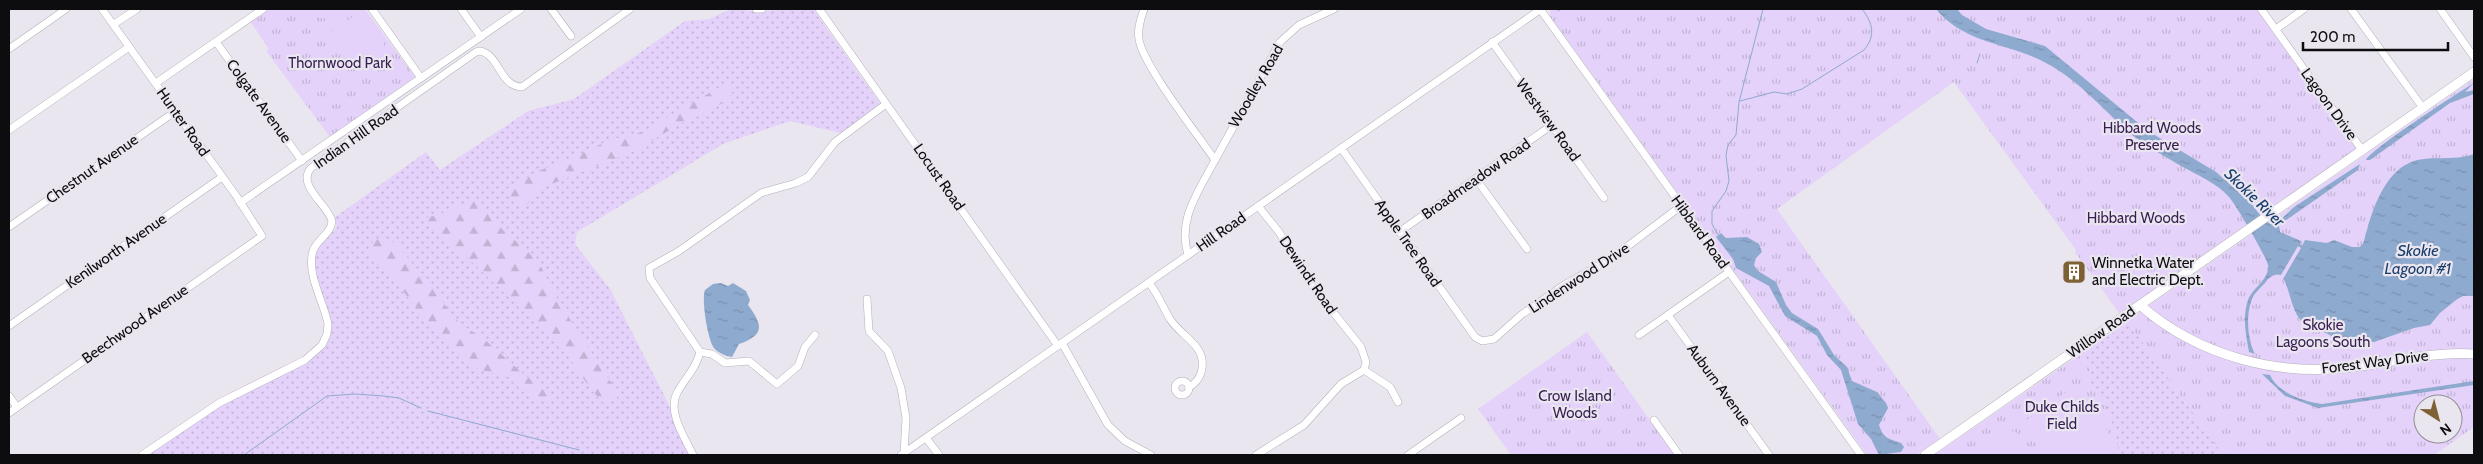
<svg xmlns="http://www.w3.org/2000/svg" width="2483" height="464" viewBox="0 0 2483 464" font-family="Cabin,sans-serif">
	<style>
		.grass { fill: url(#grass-dots) }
		.forest { fill: url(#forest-firs) }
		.park { fill: url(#park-tufts); fill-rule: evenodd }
		.garden { fill: #e4d2fa }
		.water { fill: url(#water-ripples) }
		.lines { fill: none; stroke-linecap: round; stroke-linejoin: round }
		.stream { stroke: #8faacf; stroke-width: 1 }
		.minor-casing { stroke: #b3b0b8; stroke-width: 8 }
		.major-casing { stroke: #b3b0b8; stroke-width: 10 }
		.minor { stroke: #fff; stroke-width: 7 }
		.major { stroke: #fff; stroke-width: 9 }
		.labels { text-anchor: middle; stroke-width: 4.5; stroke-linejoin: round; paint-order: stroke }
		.park-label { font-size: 15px; fill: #381e51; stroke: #eae6ef }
		.street-label { font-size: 15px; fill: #0d0c0e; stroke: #eae6ef }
		.poi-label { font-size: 15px; fill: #0d0c0e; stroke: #eae6ef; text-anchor: start }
		.water-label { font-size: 16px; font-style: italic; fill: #1a3d6c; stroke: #eae6ef }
	</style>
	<defs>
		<pattern id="grass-dots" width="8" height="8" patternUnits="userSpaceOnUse" patternTransform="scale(1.25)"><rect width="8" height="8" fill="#e4d2fa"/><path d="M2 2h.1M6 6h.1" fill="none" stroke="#c2b3d5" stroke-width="1.8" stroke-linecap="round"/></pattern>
		<pattern id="forest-firs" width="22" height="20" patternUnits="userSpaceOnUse" patternTransform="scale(1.25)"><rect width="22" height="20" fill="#e4d2fa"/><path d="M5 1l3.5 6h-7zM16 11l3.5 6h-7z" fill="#c2b3d5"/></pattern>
		<pattern id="park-tufts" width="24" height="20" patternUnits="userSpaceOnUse" patternTransform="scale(1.25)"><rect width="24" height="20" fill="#e4d2fa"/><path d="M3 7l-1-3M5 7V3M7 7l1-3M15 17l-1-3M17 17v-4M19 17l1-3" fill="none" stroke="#c2b3d5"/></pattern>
		<pattern id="water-ripples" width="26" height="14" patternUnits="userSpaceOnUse" patternTransform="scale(1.25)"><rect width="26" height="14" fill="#8faacf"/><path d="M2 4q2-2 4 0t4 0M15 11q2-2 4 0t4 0" fill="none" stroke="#7a91b1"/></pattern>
	</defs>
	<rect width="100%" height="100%" fill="#eae6ef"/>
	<g class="grass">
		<path d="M731 9 754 11 813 9 881 105 845 134 790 121 723 144 577 232 575 244 610 289 671 409 689 455H145L213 408 299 366 329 334 314 265 316 250 337 227 334 218 426 152 440 170 528 111 574 99 685 21 709 19Z"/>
		<path d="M2137 315 2223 455H2105L2098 397 2090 386 2086 365 2079 355Z"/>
	</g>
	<g class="forest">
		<path d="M723 85H729L733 90 731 97 710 111 694 116 632 152 544 187 526 205H518L507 195V189L536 172 588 151 610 139 631 136 646 130Z"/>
		<path d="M478 199 501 228 538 261 562 307 618 393 617 399 605 404C585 386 574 361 556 341 545 329 531 318 519 307 488 277 459 248 424 223L425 218C444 215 459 204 478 199Z"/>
		<path d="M381 238 395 243 404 253 460 324 483 338 527 377 552 394 551 400 533 401 508 377 481 370 464 362 422 317 391 274 373 261 367 253C369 244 372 241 381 238Z"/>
	</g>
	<g class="park">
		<path d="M267 9H365L415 77 330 137 266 51 269 49 250 21Z"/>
		<path d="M1550 9H2258L2355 145V149L2123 312 2119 313 2075 252 2076 250 1954 82 1777 209 1940 439 1916 455H1867L1550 16Z"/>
		<path d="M2474 79V427L2434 455H2223L2127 321ZM2423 404H2453V434H2423Z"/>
		<path d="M1587 332 1675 455H1511L1478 409Z"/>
		<path d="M2079 355 2086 365 2090 367C2085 383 2092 389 2103 400 2107 405 2119 442 2118 448L2105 455H1934Z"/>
	</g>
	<g class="garden">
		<path d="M301 9H356L357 10C339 22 318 22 301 9Z"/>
		<path d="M357 14 362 15 385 46C364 61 337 59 322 38Z"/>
		<path d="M2076 385H2079L2085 391 2118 450 2111 455H2045L2021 424Z"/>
		<path d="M2005 430 2016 432 2031 455H1974C1981 445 1993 433 2005 430Z"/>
	</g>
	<g class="water">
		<path d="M1936 9H1957L1962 15 1986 29 2045 46 2148 131 2216 172 2248 200 2265 221 2271 224H2276L2294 207 2360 164 2358 170 2279 225 2280 232 2301 241 2300 244 2302 246 2305 240 2327 243 2334 240 2352 247H2360C2366 241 2364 237 2367 230 2373 207 2386 173 2409 163 2428 154 2453 162 2474 154V296H2463L2456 300 2440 313 2430 325 2414 328 2374 342H2338C2335 340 2331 336 2330 335 2319 329 2308 329 2299 318 2291 308 2288 283 2283 279L2301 248 2298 246 2281 275C2274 273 2269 277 2265 283 2261 287 2257 291 2254 295 2245 311 2247 339 2255 354L2249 352C2246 335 2242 318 2248 300 2252 288 2270 279 2268 265 2266 256 2236 205 2229 197 2217 183 2197 175 2181 166 2166 157 2150 148 2136 138 2106 114 2081 81 2046 63 2010 43 1964 44 1936 9Z"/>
		<path d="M2474 83 2465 92 2474 90V94L2450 103 2370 160H2366C2370 150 2459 92 2474 83Z"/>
		<path d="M1721 233 1726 238 1747 237 1759 244 1762 252 1756 258 1754 265 1758 271 1776 282 1786 305 1792 313 1818 329 1834 355 1847 367 1852 381 1877 392 1886 403 1888 408 1879 425C1883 438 1889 439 1901 443L1904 447 1901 452 1879 455 1871 439 1858 424 1841 370 1827 355 1817 336 1785 316 1769 286 1736 268 1733 259 1716 237Z"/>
		<path d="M721 283 728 286 733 283 746 291 750 300 748 305C763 325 765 335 739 344L732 357C726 356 718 353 714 348 708 341 701 299 705 290L713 284Z"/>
		<path d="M2262 374 2270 375C2278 393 2304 402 2322 404L2474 381V385L2318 408 2285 396Z"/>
	</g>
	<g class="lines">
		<g class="stream">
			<path d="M1558 11 1561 9"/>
			<path d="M1977 63 1980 54"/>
			<path d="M1740 101 1774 92 1787 94 1802 89 1864 50C1876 36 1873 23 1862 9"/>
			<path d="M1718 235 1712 224V211L1726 191 1729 181 1726 155 1728 145 1736 135 1739 102 1763 9"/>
			<path d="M428 411 579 450"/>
			<path d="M244 455 327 396 355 394 384 396 399 398 421 408"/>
		</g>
		<g class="minor-casing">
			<g id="minor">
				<path d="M372 9 421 78"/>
				<path d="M461 9 481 37"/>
				<path d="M551 9 571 36"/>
				<path d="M756 9H762"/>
				<path d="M819 9 1058 346"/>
				<path d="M1144 9C1141 18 1137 29 1139 39 1142 64 1198 135 1215 160 1199 191 1177 219 1188 255"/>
				<path d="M1540 9 1861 455"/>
				<path d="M2261 9 2362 150"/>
				<path d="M2351 9 2423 108"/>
				<path d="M2440 9 2474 57"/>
				<path d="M114 24 137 9"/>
				<path d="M2276 29 2304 9"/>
				<path d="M216 42 302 161"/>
				<path d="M1492 42 1604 198"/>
				<path d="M9 49 66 9"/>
				<path d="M156 83 263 9"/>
				<path d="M9 130 129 47"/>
				<path d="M1341 148 1475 337 1482 341 1494 339 1521 315 1564 285 1612 258 1681 206"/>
				<path d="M1215 160 1280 42 1299 25 1334 9"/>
				<path d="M1476 179 1527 249"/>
				<path d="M240 203 521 9"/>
				<path d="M1258 206 1279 232 1310 283 1361 347 1366 362 1364 370 1390 387 1398 402"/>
				<path d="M9 227 176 111"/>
				<path d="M1399 232 1552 125"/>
				<path d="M1149 283C1158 294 1163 307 1170 319 1182 338 1209 346 1201 373 1199 379 1195 384 1189 387"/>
				<path d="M867 299 869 331 888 351 901 388 906 418 904 454"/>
				<path d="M1668 315 1769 455"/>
				<path d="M9 326 222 177"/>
				<path d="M1639 335 1729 272"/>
				<path d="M1062 343 1108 425 1125 441 1151 455"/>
				<path d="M700 352 712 354 725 363 749 361 777 384 798 366 805 347 815 335"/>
				<circle cx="1182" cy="388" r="7"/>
				<path d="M9 396 17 407"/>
				<path d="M9 413 262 236 237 197 102 9"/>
				<path d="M1654 420 1679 455"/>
				<path d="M926 438 939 455"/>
				<path d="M142 455 219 403 305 360 322 345 327 334 328 324C324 302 306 274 313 251 317 239 331 234 332 221 328 205 296 185 311 168L476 52 480 51C500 55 499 86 522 87L630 9"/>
				<path d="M693 455C685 438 667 412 677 393 685 378 696 369 700 352L650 278 649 268 679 251 761 193 796 183 808 177 835 142 886 104"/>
				<path d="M901 455 1541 9"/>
				<path d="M1256 455 1304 425 1341 384 1364 370"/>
				<path d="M1408 455 1461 418"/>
			</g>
		</g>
		<g class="major-casing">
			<g id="major">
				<path d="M2140 305C2198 356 2278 377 2353 367 2393 362 2434 351 2474 354"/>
				<path d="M1925 455 2474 72"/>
			</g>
		</g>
		<use href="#minor" class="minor"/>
		<use href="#major" class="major"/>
	</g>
	<defs>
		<g id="building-square" transform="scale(1.25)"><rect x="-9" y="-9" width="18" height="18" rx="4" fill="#7d6033" stroke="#eae6ef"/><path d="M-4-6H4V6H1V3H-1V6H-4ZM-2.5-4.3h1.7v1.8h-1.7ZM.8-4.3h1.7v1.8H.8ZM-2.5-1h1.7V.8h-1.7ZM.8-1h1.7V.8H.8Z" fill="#fff"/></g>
	</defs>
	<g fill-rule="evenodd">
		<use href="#building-square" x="2074" y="272"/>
	</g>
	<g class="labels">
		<g class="park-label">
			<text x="340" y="68">Thornwood Park</text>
			<text x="2152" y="133">Hibbard Woods<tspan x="2152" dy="17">Preserve</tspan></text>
			<text x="2136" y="223">Hibbard Woods</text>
			<text x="2323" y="330">Skokie<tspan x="2323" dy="17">Lagoons South</tspan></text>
			<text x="1575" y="401">Crow Island<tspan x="1575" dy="17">Woods</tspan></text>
			<text x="2062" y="412">Duke Childs<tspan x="2062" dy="17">Field</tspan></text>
		</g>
		<g class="street-label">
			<text transform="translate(1256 86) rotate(-60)" y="5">Woodley Road</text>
			<text transform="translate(259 101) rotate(54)" y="5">Colgate Avenue</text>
			<text transform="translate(2329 104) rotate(54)" y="5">Lagoon Drive</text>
			<text transform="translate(1548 120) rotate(54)" y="5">Westview Road</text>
			<text transform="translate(183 122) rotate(55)" y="5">Hunter Road</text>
			<text transform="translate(356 137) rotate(-35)" y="5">Indian Hill Road</text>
			<text transform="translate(92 169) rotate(-35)" y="5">Chestnut Avenue</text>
			<text transform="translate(939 177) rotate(55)" y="5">Locust Road</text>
			<text transform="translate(1476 179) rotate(-35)" y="5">Broadmeadow Road</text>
			<text transform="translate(1221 232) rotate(-35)" y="5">Hill Road</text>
			<text transform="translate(1700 232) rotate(54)" y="5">Hibbard Road</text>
			<text transform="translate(1408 243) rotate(55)" y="5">Apple Tree Road</text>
			<text transform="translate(116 251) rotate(-35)" y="5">Kenilworth Avenue</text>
			<text transform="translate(1308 275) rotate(56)" y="5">Dewindt Road</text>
			<text transform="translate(1579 278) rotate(-33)" y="5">Lindenwood Drive</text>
			<text transform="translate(135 324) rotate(-35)" y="5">Beechwood Avenue</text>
			<text transform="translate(2101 332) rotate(-35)" y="5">Willow Road</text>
			<text transform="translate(2375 362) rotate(-7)" y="5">Forest Way Drive</text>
			<text transform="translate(1719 385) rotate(54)" y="5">Auburn Avenue</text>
		</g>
		<g class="poi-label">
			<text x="2092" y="268">Winnetka Water<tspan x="2092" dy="17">and Electric Dept.</tspan></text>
		</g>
		<g class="water-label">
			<text transform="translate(2255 197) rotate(44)" y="6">Skokie River</text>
			<text x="2418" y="256">Skokie<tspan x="2418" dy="18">Lagoon #1</tspan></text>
		</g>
	</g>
	<rect width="2483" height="464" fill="none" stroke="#0d0c0e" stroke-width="20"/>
	<g transform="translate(2438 419) rotate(144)"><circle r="24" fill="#eae6ef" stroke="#928f95"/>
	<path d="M0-4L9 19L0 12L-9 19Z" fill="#7d6033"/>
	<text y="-8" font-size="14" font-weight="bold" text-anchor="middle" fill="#0d0c0e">N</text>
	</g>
	<path d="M2303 42v8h145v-8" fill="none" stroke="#0d0c0e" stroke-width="2.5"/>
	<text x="2310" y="42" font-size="15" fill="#0d0c0e" stroke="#eae6ef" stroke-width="4" paint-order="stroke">200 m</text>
</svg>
